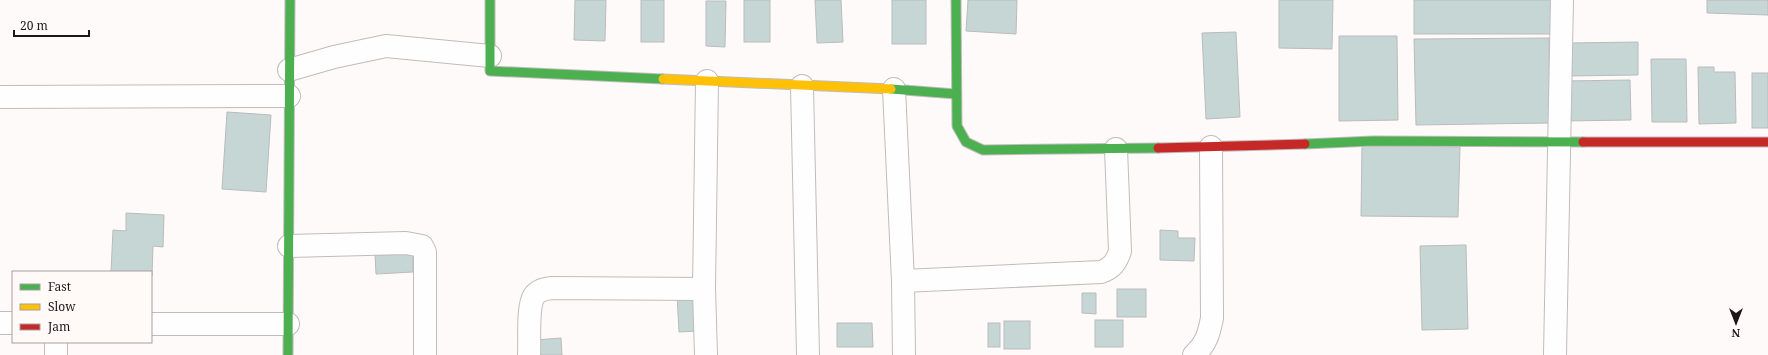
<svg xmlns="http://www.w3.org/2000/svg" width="1768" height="355" viewBox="0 0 1768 355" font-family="'Noto Serif',serif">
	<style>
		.building { fill: #c6d6d5; stroke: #bbb }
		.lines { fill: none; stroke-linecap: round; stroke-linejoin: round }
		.street-casing { stroke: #c0bcbb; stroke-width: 24 }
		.fast-casing { stroke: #c0bcbb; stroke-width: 11 }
		.slow-casing { stroke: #c0bcbb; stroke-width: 11 }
		.jam-casing { stroke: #c0bcbb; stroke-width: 11 }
		.street { stroke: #fffefe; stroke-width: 22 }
		.fast { stroke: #4caf50; stroke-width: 9 }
		.slow { stroke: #ffc107; stroke-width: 9 }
		.jam { stroke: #c62828; stroke-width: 9 }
	</style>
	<rect width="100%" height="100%" fill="#fefaf9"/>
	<g class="building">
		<path d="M575 0H606L605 41 574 40Z"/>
		<rect x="641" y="0" width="23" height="42"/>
		<rect x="744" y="0" width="26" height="42"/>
		<path d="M815 0H841L843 42 817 43Z"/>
		<rect x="892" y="0" width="34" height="44"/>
		<path d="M968 0H1017L1016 34 966 31Z"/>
		<path d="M1279 0H1333L1332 49 1279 48Z"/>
		<rect x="1414" y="0" width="137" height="34"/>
		<path d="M1707 0H1768V15L1707 13Z"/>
		<path d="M706 1H726L725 47 706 46Z"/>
		<path d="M1236 32 1240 117 1206 119 1202 33Z"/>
		<path d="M1339 36H1397L1398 120 1339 121Z"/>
		<path d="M1549 38 1550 123 1416 125 1414 39Z"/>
		<path d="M1638 42V75L1569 76 1568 43Z"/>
		<path d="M1651 59H1686L1687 122H1652Z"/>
		<path d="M1698 67H1714V72H1735L1736 123 1699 124Z"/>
		<rect x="1752" y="73" width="16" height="55"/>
		<path d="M1630 80 1631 120 1565 121V81Z"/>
		<path d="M227 112 271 115 266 192 222 189Z"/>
		<path d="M1362 145 1460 147 1458 217 1361 216Z"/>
		<path d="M126 213 164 215 163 247 153 246 152 276 151 272H111L113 230 126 231Z"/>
		<path d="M1160 230 1178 231V238H1195L1194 261 1160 260Z"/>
		<path d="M1466 245 1468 329 1422 330 1420 246Z"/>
		<path d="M413 254V272L376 274 375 255Z"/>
		<rect x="1117" y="289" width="29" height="28"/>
		<path d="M1082 293H1096V314L1082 313Z"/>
		<path d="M695 294 697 331 679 332 677 295Z"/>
		<rect x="1095" y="320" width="28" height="27"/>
		<rect x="1004" y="321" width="26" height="28"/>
		<path d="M837 323H872L873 347H837Z"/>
		<rect x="988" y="323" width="12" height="24"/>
		<path d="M561 338 562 355H536L535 340Z"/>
	</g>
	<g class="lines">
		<g class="street-casing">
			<g id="street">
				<path d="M289 70 334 57 386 46 490 56"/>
				<path d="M802 86 808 355"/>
				<path d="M894 89 903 281 904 355"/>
				<path d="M0 97 289 96"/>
				<path d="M289 246 406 243 422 246 425 252V355"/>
				<path d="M903 281 1101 272C1112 268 1116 263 1120 251L1116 149"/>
				<path d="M0 323H13"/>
				<path d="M151 324H288"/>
				<path d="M56 342V355"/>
				<path d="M529 355C530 341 527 307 534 296 538 290 545 289 551 288L704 289"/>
				<path d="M706 355 704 289 707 81"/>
				<path d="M1194 355C1206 344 1209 334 1212 318L1211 147"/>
				<path d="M1555 355 1562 0"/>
			</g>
		</g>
		<g class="fast-casing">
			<g id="fast">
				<path d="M490 0V71L663 79"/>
				<path d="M956 0 957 126 966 142 983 150 1158 148"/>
				<path d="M891 89 956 94"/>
				<path d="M1305 144 1373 141 1583 142"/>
				<path d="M288 355 290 0"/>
			</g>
		</g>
		<g class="slow-casing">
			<path id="slow" d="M663 79 891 89"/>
		</g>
		<g class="jam-casing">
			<g id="jam">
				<path d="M1583 142H1768"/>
				<path d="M1158 148 1305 144"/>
			</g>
		</g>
		<use href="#street" class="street"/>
		<use href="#fast" class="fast"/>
		<use href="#slow" class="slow"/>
		<use href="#jam" class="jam"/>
	</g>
	<rect x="12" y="271" width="140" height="72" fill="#fff9f8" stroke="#a59f9e"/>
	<rect x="20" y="284" width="20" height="6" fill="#4caf50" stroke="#a59f9e"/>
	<text x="48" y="291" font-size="12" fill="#1d1817">Fast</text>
	<rect x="20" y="304" width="20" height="6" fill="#ffc107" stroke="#a59f9e"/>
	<text x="48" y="311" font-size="12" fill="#1d1817">Slow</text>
	<rect x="20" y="324" width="20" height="6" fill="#c62828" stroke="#a59f9e"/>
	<text x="48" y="331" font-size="12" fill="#1d1817">Jam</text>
	<g transform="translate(1736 323) rotate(180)" stroke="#fff9f8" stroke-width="3" paint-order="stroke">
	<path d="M0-3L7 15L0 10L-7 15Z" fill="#1d1817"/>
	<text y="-6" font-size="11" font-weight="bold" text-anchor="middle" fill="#1d1817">N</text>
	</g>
	<path d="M14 30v6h75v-6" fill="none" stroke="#1d1817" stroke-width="2"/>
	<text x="20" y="30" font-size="12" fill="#1d1817" stroke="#fff9f8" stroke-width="3" paint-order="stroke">20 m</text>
</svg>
